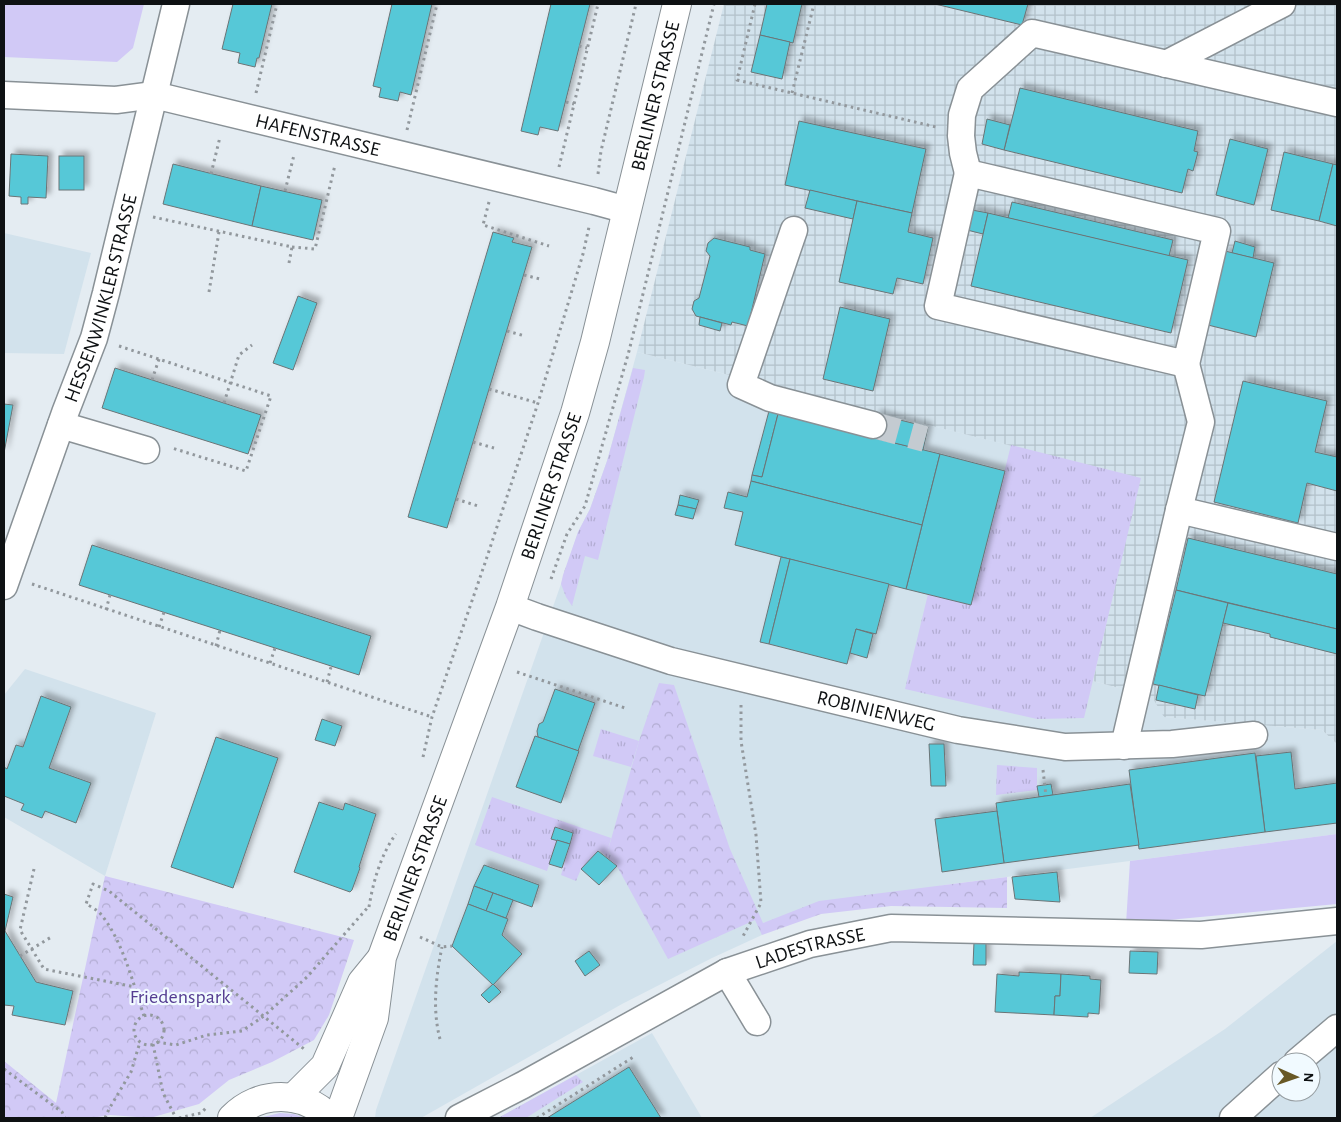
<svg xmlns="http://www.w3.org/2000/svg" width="1341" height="1122" viewBox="0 0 1341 1122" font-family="'Alegreya Sans',sans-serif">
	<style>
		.built { fill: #d2e2ec; fill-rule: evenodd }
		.industrial { fill: url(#industrial-grid) }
		.grass { fill: url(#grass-tufts) }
		.forest { fill: url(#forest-crowns) }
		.garden { fill: #d1c9f6 }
		.building { fill: #57c8d7; stroke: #6b7476; filter: url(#shadow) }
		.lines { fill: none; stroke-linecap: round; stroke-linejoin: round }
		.minor-tunnel { stroke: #c4cbd1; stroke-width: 26; stroke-dasharray: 26 13; stroke-linecap: butt }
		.minor-casing { stroke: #899196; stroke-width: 29 }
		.major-casing { stroke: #899196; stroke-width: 30 }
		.path { stroke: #92989d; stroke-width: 3; stroke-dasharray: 2.5 4; stroke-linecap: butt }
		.minor { stroke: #fff; stroke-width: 26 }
		.major { stroke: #fff; stroke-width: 28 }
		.labels { text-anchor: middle; stroke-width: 4.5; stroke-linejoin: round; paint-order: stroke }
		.street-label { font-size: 20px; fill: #0e1113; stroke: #f1faff }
		.park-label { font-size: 20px; fill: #543c91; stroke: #f1faff }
	</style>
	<defs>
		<pattern id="industrial-grid" width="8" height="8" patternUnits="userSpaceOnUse" patternTransform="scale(1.25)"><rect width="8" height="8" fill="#d2e2ec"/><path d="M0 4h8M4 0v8" fill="none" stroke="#b3c1ca"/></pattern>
		<pattern id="grass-tufts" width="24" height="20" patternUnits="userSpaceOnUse" patternTransform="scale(1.25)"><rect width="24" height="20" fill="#d1c9f6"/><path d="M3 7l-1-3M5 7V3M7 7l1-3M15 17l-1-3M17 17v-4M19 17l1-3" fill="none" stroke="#b2acd2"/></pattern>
		<pattern id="forest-crowns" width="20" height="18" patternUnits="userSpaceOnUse" patternTransform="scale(1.25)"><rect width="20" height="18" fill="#d1c9f6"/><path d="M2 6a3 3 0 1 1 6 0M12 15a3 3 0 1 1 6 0" fill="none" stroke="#b2acd2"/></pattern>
		<filter id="shadow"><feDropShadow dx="4.5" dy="-4.5" stdDeviation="2.5" flood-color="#0004"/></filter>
	</defs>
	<rect width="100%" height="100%" fill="#e4ecf2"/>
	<g class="built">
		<path d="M4 233 91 253 64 354 4 353Z"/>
		<path d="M637 352 1141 478 1093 681 1153 697 1165 717 1322 730 1337 744V834L944 885 763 923 762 935 712 958 622 1004 421 1118H375L376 1110 561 584 578 532 590 509 607 461Z"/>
		<path d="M25 669 156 713 105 876 4 817V695Z"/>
		<path d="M1337 941V1118H1090L1225 1029ZM1281 1062H1311V1092H1281Z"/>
		<path d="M652 1033 702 1118H498L576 1075Z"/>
	</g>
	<path class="industrial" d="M724 4H1337V744L1322 730 1164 717 1152 697 1093 681 1140 478 637 352Z"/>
	<g class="grass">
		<path d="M633 368 645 370 644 377 598 560 585 556 572 606 566 597 561 584 563 575 578 532 590 509 607 461Z"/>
		<path d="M1011 445 1141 478 1084 718 1037 719 905 689 928 594 971 605Z"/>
		<path d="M601 729 639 741 631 767 593 756Z"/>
		<path d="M997 765 1037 768V790L996 795Z"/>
		<path d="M492 797 611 838 608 850 617 866 599 850 581 869 576 881 561 875 573 833 556 827 557 840 547 871 475 845Z"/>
		<path d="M576 1075 583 1082 526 1118H498Z"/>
		<path d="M280 1113 294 1114 305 1118H259Z"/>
	</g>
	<g class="forest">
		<path d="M659 683 674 685 730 849 763 923 819 901 1007 877V908L891 906 821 914 762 935 755 920 668 959 608 850 639 741Z"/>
		<path d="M105 876 354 940 329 1015 314 1040 272 1062 229 1080 199 1104 150 1118 110 1115 91 1118H4V1061L56 1103Z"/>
	</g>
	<g class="garden">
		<path d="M4 4H144L133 48 117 62 4 57Z"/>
		<path d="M1337 834V904L1126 924 1130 861Z"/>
	</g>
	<g class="building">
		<path d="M233 4H272L259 58H257L255 67 238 63 240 53 222 49Z"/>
		<path d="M392 4H432L411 95 400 92 398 101 379 97 381 88 373 86Z"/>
		<path d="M551 4H590L558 131 540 127 538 135 521 131Z"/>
		<path d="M767 4H802L793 43 760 35Z"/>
		<path d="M935 4H1028L1022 25Z"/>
		<path d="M760 35 790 42 782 79 751 72Z"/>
		<path d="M1020 88 1198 131 1194 151 1198 152 1193 171 1188 169 1182 193 1004 150Z"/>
		<path d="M987 119 1010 125 1004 150 982 144Z"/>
		<path d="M799 121 926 149 912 213 785 185Z"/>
		<path d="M1230 139 1268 149 1254 205 1216 195Z"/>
		<path d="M1284 152 1333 164 1319 221 1271 210Z"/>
		<path d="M11 154 48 156 46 198 28 197V204H21V197L9 196Z"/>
		<rect x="59" y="156" width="25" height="34"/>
		<path d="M173 164 261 186 252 226 163 204Z"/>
		<path d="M1333 164 1337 165V226L1319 221Z"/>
		<path d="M261 186 322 200 313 240 252 226Z"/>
		<path d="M810 190 857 201 853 219 805 208Z"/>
		<path d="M857 201 912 213 908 232 933 238 923 284 897 278 893 294 839 282Z"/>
		<path d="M1012 202 1173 240 1169 256 1008 218Z"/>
		<path d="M972 210 988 213 983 234 967 230Z"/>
		<path d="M988 213 1188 260 1171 333 971 286Z"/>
		<path d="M493 232 514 238 512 242 532 247 447 528 408 517Z"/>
		<path d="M714 238 750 247V250L765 254 748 326 732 322 731 325 696 316 692 309 694 301 699 298 710 256 706 251 708 243Z"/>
		<path d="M1235 241 1255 247 1253 258 1232 253Z"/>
		<path d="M1225 251 1274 263 1256 337 1208 325Z"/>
		<path d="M298 296 317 303 293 370 273 363Z"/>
		<path d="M840 307 890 319 873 391 823 379Z"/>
		<path d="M700 317 722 323 720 331 699 325Z"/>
		<path d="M115 368 261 415 248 454 102 408Z"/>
		<path d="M1243 381 1327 401 1315 452 1337 457V491L1307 483 1298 523 1214 502Z"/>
		<path d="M4 404 13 405 4 453Z"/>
		<path d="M769 411 778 414 762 477 752 475Z"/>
		<path d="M778 414 940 454 922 525 751 481 752 475 762 477Z"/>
		<path d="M876 414 928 427 923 450 870 437Z"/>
		<path d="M940 454 1005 471 971 605 906 589Z"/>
		<path d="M751 481 922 525 906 589 735 545 743 512 724 508 728 492 747 497Z"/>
		<path d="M680 495 699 500 696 509 678 505Z"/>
		<path d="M678 505 696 509 693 519 675 515Z"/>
		<path d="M1188 538 1337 574V629L1176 590Z"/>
		<path d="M92 545 371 636 359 675 79 585Z"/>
		<path d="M781 557 790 559 769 644 760 642Z"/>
		<path d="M790 559 889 584 876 634 856 629 847 664 769 644Z"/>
		<path d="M1176 590 1228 603 1205 696 1153 684Z"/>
		<path d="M1228 603 1337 629V654L1270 637V634L1223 623Z"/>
		<path d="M856 629 873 634 867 658 850 653Z"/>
		<path d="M1159 685 1198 695 1195 709 1156 700Z"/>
		<path d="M555 689 595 703 578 751 538 737 537 731 539 724 543 722Z"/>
		<path d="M41 696 71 707 49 768 91 783 76 823 45 811 42 818 21 810 24 804 4 796V767L7 769 16 745 23 747Z"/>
		<path d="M322 719 342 726 335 746 315 740Z"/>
		<path d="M535 736 579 751 561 803 516 787Z"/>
		<path d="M216 737 278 758 233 888 171 867Z"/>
		<path d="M929 744H944L946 786H931Z"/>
		<path d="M1291 752 1295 789 1337 783V823L1265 832 1256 756Z"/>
		<path d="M1255 753 1265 832 1139 849 1129 770Z"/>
		<path d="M1051 784 1053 795 1039 797 1037 786Z"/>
		<path d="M1130 784 1139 845 1004 863 996 803Z"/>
		<path d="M319 802 343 810 345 803 376 814 359 867 360 868 352 890 350 892 294 872Z"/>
		<path d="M997 811 1004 863 942 872 935 819Z"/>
		<path d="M555 827 573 833 570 844 551 839Z"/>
		<path d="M557 840 570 844 562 868 549 864Z"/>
		<path d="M598 851 617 866 599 885 581 869Z"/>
		<path d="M484 865 539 885 532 907 474 886Z"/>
		<path d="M1057 872 1060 902 1015 899 1012 877Z"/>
		<path d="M474 886 493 893 486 911 468 904Z"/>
		<path d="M493 893 513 900 506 918 486 911Z"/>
		<path d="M4 894 13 897 5 931 36 982 73 991 65 1025 12 1015 14 1006 4 1005Z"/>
		<path d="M468 904 508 919 502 935 522 954 493 985 452 946Z"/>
		<path d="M974 942H986V965H973Z"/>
		<path d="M589 951 600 965 585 976 575 961Z"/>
		<path d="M1130 951 1158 952 1157 974 1129 973Z"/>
		<path d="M1019 972 1061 974 1060 996H1055L1054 1015 995 1012 997 974 1019 976Z"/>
		<path d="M1061 974 1090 976V979L1101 980 1099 1014 1088 1013V1017L1054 1015 1055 996H1060Z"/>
		<path d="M493 984 501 992 489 1003 481 995Z"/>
		<path d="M629 1067 661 1118H547Z"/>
	</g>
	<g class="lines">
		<path class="minor-tunnel" d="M873 425 925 439"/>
		<g class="minor-casing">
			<g id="minor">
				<path d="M1166 64 1282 4"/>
				<path id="s1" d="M4 95 116 100 154 95 594 201 627 210"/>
				<path d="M968 173 1217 231 1186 364 938 306Z"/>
				<path d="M968 173 963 153 961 136 962 115 970 89 1032 33 1337 103"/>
				<path d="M794 230 741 385 770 398 873 425"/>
				<path d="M61 425 146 450"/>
				<path d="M1179 510 1201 422 1186 364"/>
				<path id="s2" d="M4 586 65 413 94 338 106 293 176 4"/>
				<path id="s3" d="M510 607 537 617 671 661 958 730 1065 747 1172 744 1254 735"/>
				<path d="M1124 746 1179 510 1337 547"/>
				<path d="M727 972 757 1022"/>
				<path d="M1297 1062 1337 1028"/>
				<path id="s4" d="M459 1118 523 1085 727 972 810 944 891 928 1201 935 1337 921"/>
				<path d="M1233 1118 1281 1075"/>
			</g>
		</g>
		<g class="major-casing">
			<g id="major">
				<path d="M293 1098 325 1066 362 982 380 960"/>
				<path d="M232 1118C259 1090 303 1090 330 1118"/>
				<path id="s5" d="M338 1118 374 1018 382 957 510 607 575 413 595 342 677 4"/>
			</g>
		</g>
		<g class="path">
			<path d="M755 4 737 80 936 127"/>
			<path d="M579 46 587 48"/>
			<path d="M256 93 277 4"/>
			<path d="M792 93 814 4"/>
			<path d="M566 102 574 104"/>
			<path d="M407 130 437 4"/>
			<path d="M559 167 598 4"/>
			<path d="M211 174 220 137"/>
			<path d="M598 174 601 151 636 4"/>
			<path d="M285 191 294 155"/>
			<path d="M489 202 483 225 549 246"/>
			<path d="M153 217 292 247 289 263"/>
			<path d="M292 247 315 249 335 165"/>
			<path d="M524 275 540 279"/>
			<path d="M209 292 219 232"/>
			<path d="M507 331 525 336"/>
			<path d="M119 346 271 396 246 471 172 448"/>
			<path d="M152 380 159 359"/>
			<path d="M489 389 538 403"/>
			<path d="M224 403 239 355 252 345"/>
			<path d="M473 442 494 448"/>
			<path d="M456 499 478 506"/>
			<path d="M551 579 567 534 585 506 629 351 714 4"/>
			<path d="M32 584 432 717"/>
			<path d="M106 610 110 595"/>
			<path d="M159 627 164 612"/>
			<path d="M216 646 220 630"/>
			<path d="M270 663 275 648"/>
			<path d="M517 672 625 708"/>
			<path d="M327 682 331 667"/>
			<path d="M741 705V741L756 835 761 903 742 938"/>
			<path d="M423 757 432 717 485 563 538 403 583 254 589 227"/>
			<path d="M1043 770 1046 796"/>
			<path d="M34 869 20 930 44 969 135 987"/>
			<path d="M369 907C373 882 381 854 396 834"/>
			<path d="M420 937 442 947 452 946"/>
			<path d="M20 956 53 936"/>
			<circle cx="149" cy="1030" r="15"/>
			<path d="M144 1016C133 983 122 938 99 912 95 909 90 906 86 904L93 884 109 891 304 1049"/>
			<path d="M440 1039C432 1009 436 976 442 947"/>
			<path d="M157 1042 176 1045 207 1035 242 1031 264 1016 307 977 369 906"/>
			<path d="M153 1044 163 1093 176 1118"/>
			<path d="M4 1069 62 1112 65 1118"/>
			<path d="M105 1118 109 1109 131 1072 140 1042"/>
			<path d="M179 1118 201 1113 206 1108"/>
			<path d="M537 1118 635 1056"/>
		</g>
		<use href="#minor" class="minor"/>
		<use href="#major" class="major"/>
	</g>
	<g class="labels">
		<g class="street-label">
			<text dy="7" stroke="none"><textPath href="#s5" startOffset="1072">BERLINER STRASSE</textPath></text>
			<text dy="7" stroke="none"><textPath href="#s1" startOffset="319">HAFENSTRASSE</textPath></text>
			<text dy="7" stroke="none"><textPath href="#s2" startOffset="304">HESSENWINKLER STRASSE</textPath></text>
			<text dy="7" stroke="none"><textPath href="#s5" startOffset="668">BERLINER STRASSE</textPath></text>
			<text dy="7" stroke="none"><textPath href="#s3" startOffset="381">ROBINIENWEG</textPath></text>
			<text dy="7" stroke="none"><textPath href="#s5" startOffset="262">BERLINER STRASSE</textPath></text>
			<text dy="7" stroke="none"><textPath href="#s4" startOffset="392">LADESTRASSE</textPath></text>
		</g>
		<g class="park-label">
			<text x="180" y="1003">Friedenspark</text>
		</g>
	</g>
	<rect width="1341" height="1122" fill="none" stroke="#0e1113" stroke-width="10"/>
	<g transform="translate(1296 1077) rotate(92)"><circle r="24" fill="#f1faff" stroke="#969da1"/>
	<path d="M0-4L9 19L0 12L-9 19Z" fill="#685825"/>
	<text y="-8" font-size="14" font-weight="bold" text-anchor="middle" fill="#0e1113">N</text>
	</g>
</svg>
